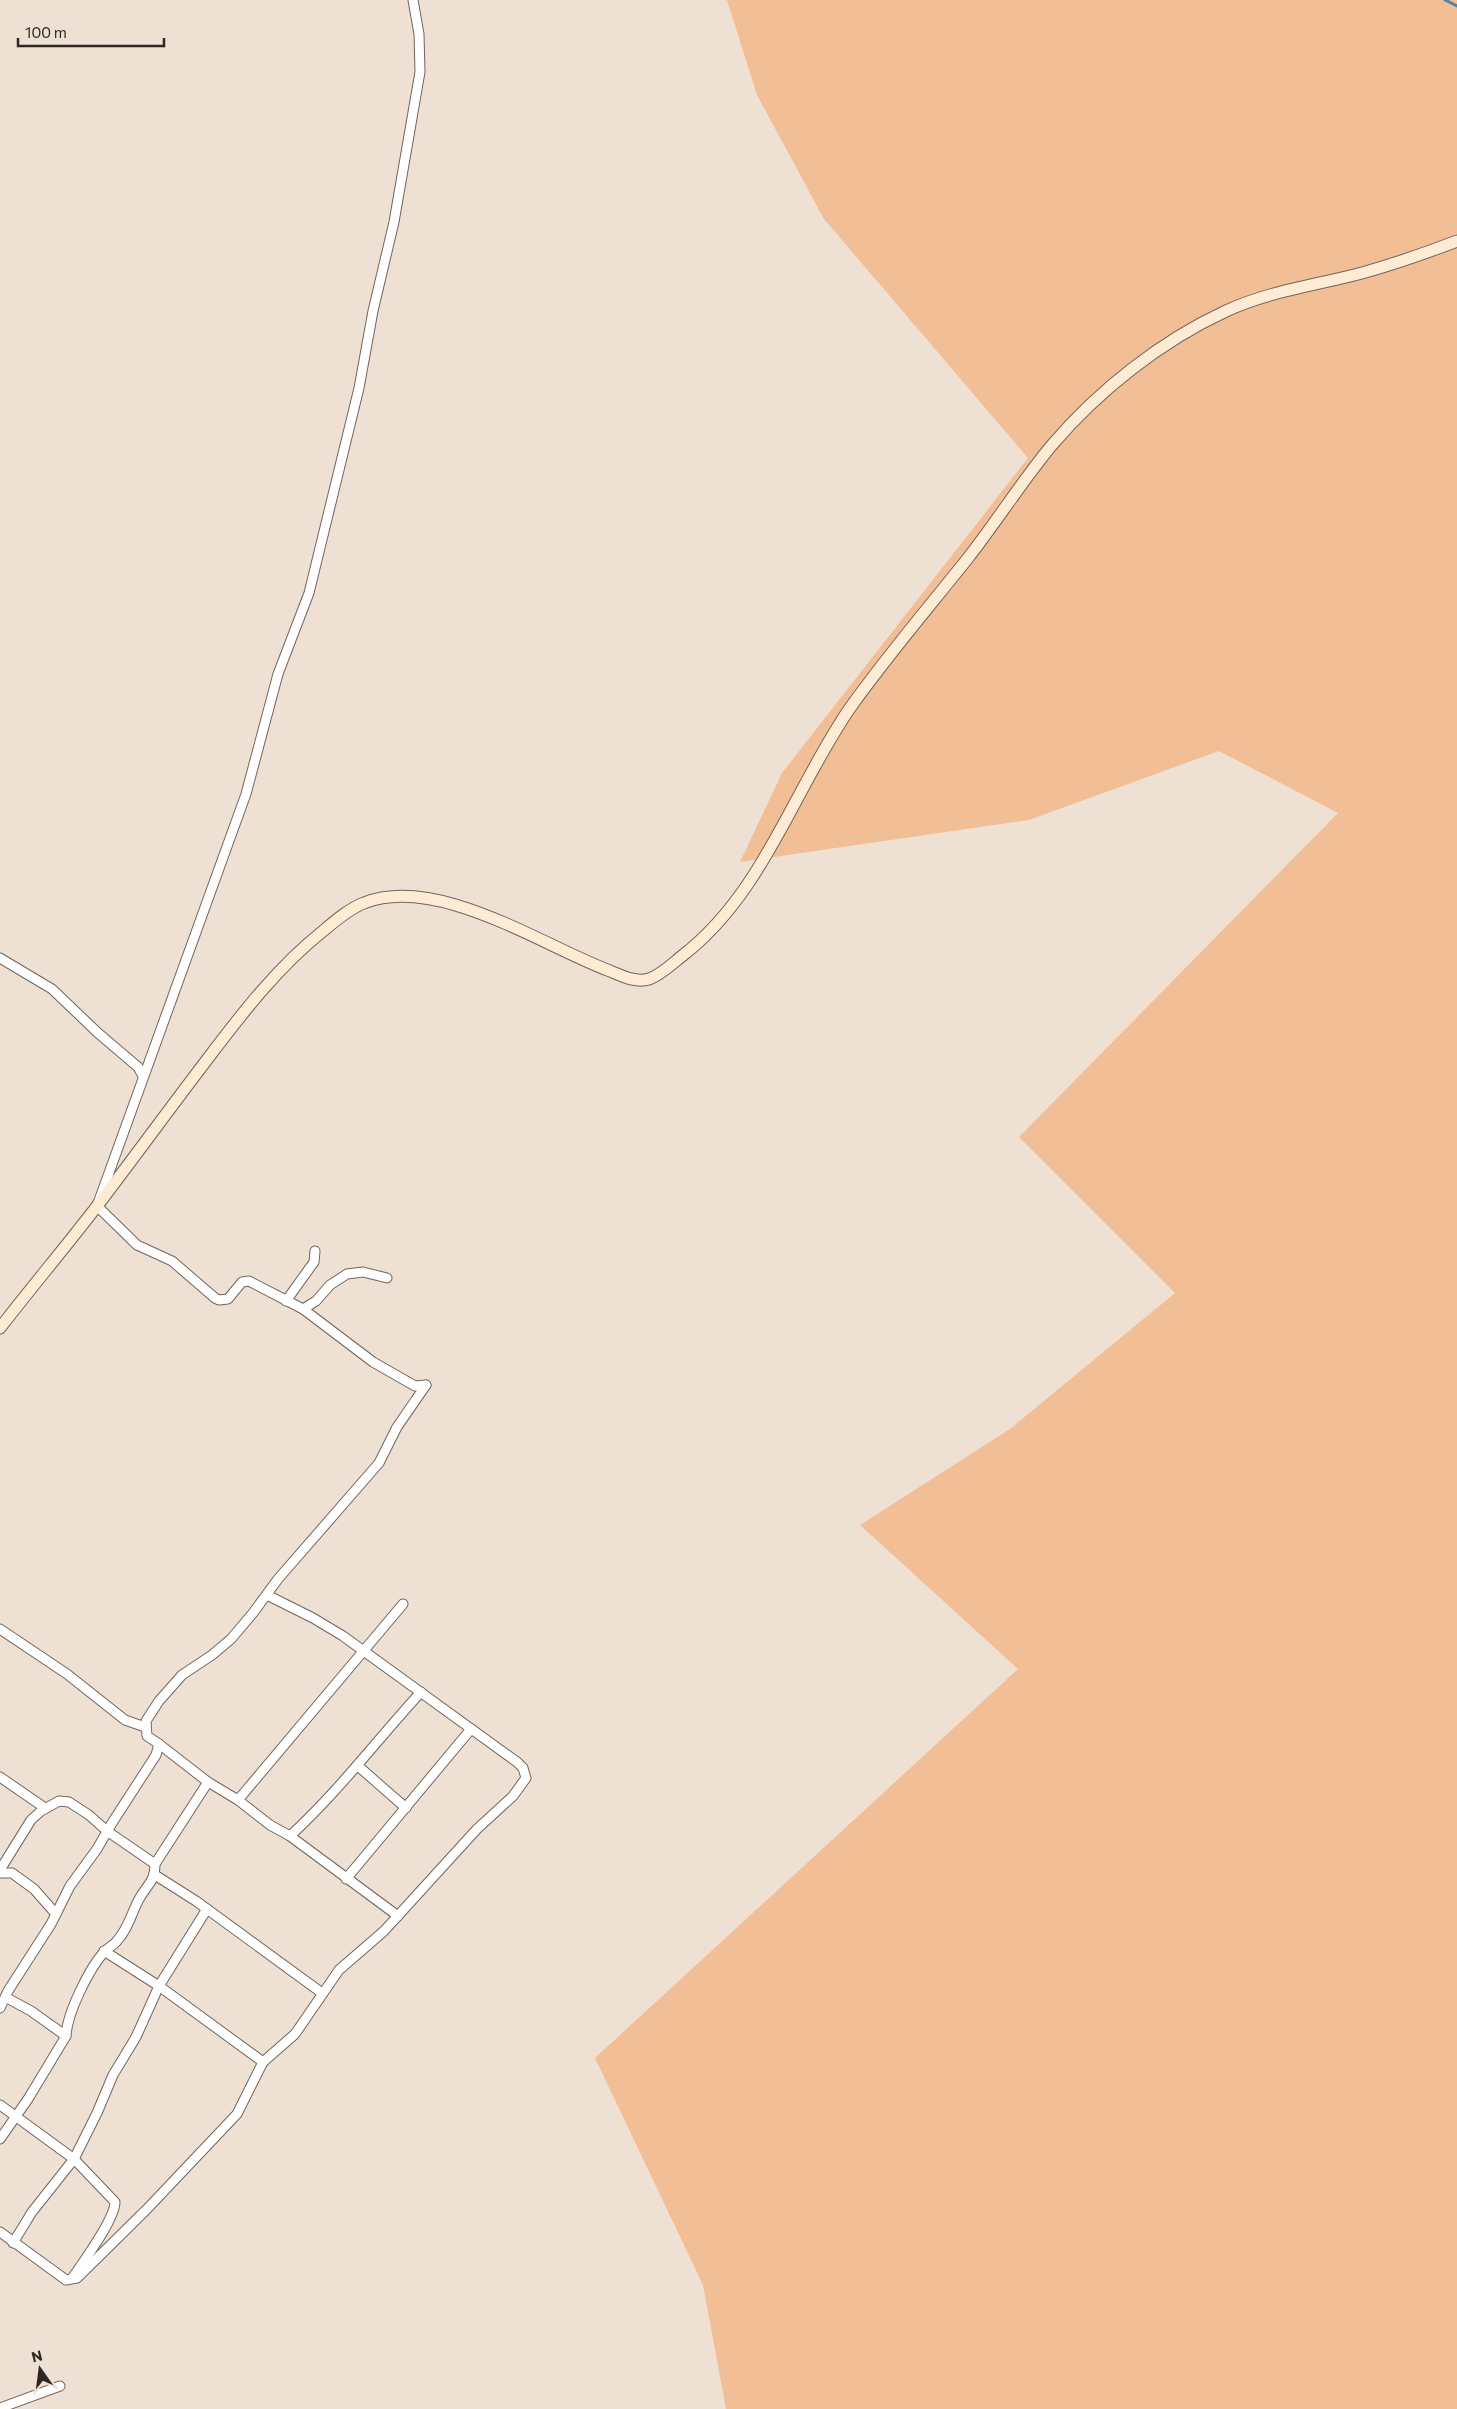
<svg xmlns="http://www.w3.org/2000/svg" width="1457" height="2409" viewBox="0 0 1457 2409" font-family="Commissioner,sans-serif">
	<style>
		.green { fill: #f2be95 }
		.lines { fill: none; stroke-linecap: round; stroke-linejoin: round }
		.stream { stroke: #5286a1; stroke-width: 3 }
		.street-casing { stroke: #72655b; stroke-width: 11 }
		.secondary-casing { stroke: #72655b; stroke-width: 13 }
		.street { stroke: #fff; stroke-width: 9 }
		.secondary { stroke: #feebd3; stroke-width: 11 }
	</style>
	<rect width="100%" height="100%" fill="#efe0d4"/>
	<path class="green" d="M727 0H1457V2409H726L703 2285 595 2058 1018 1669 860 1525 1010 1429 1175 1293 1019 1137 1338 813 1219 751 1029 820 740 862 782 773 1028 458 824 219 757 95Z"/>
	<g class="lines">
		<path class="stream" d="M1445 0 1457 6"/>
		<g class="street-casing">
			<g id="street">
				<path d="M413 0 419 34 420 72 394 222 373 311 359 388 309 593 278 674 246 794 97 1206 137 1245 172 1261 215 1298 219 1300 228 1299 242 1282 249 1281 303 1309 373 1362 415 1386 426 1385"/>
				<path d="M0 958 52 989 98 1033 138 1067 143 1076"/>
				<path d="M286 1301 314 1262 315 1251"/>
				<path d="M303 1309 316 1301 330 1285 347 1274 363 1272 387 1278"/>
				<path d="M0 1629 67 1674 125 1720 145 1727"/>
				<path d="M159 1744 208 1782 238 1800 270 1825 290 1836 398 1916"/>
				<path d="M358 1766 406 1808"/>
				<path d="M0 1777 45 1808"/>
				<path d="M238 1800 403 1604"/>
				<path d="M290 1836C338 1792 377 1740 421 1692"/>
				<path d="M0 1870 31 1820 41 1811 59 1801 69 1802 89 1815 107 1831 155 1864"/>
				<path d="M0 1873H12L34 1889 56 1914"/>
				<path d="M155 1875 196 1901 322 1993"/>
				<path d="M346 1879 471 1729"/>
				<path d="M104 1951 159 1986 263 2062"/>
				<path d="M7 1998 31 2011 66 2036"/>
				<path d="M0 2008 8 1991 51 1924 70 1886 97 1849 112 1823 156 1755 159 1744 147 1736 146 1721 159 1701 182 1675 212 1655 231 1639 253 1613 278 1579 379 1463 397 1427 426 1385"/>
				<path d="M0 2105 74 2159 115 2202C115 2219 84 2261 73 2277"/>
				<path d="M0 2139 28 2099 66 2036C67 2013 89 1969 104 1952 107 1948 113 1946 116 1942 127 1931 131 1915 138 1901 146 1885 155 1883 155 1864L208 1782"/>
				<path d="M0 2232 66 2280 77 2278 147 2209 237 2114 263 2062 295 2034 339 1970 384 1931 477 1829 513 1796 526 1778 523 1768 517 1762 343 1636 313 1618 267 1595"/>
				<path d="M13 2243 32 2212 74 2159 97 2113 113 2075 136 2037 159 1986 207 1909"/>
				<path d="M0 2408 60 2386"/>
			</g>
		</g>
		<g class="secondary-casing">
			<path id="secondary" d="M0 1328C31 1288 63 1250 94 1210 133 1159 170 1108 209 1057 243 1012 279 966 323 931 335 921 350 908 364 903 437 874 543 946 610 971 622 976 636 983 649 979 661 975 673 963 682 956 763 894 794 789 850 708 887 656 929 607 968 558 997 521 1022 481 1052 445 1099 390 1161 341 1226 311 1269 291 1317 285 1362 273 1394 264 1426 253 1457 241"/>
		</g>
		<use href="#street" class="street"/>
		<use href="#secondary" class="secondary"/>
	</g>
	<g transform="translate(40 2369) rotate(346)" stroke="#efe0d4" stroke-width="4" paint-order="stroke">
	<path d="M0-4L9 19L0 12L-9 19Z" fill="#2c2722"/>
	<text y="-8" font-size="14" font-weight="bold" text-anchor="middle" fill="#2c2722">N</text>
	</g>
	<path d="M18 38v8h146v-8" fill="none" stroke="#2c2722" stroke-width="2.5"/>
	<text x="25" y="38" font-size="15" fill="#2c2722" stroke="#efe0d4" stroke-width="4" paint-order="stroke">100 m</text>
</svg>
